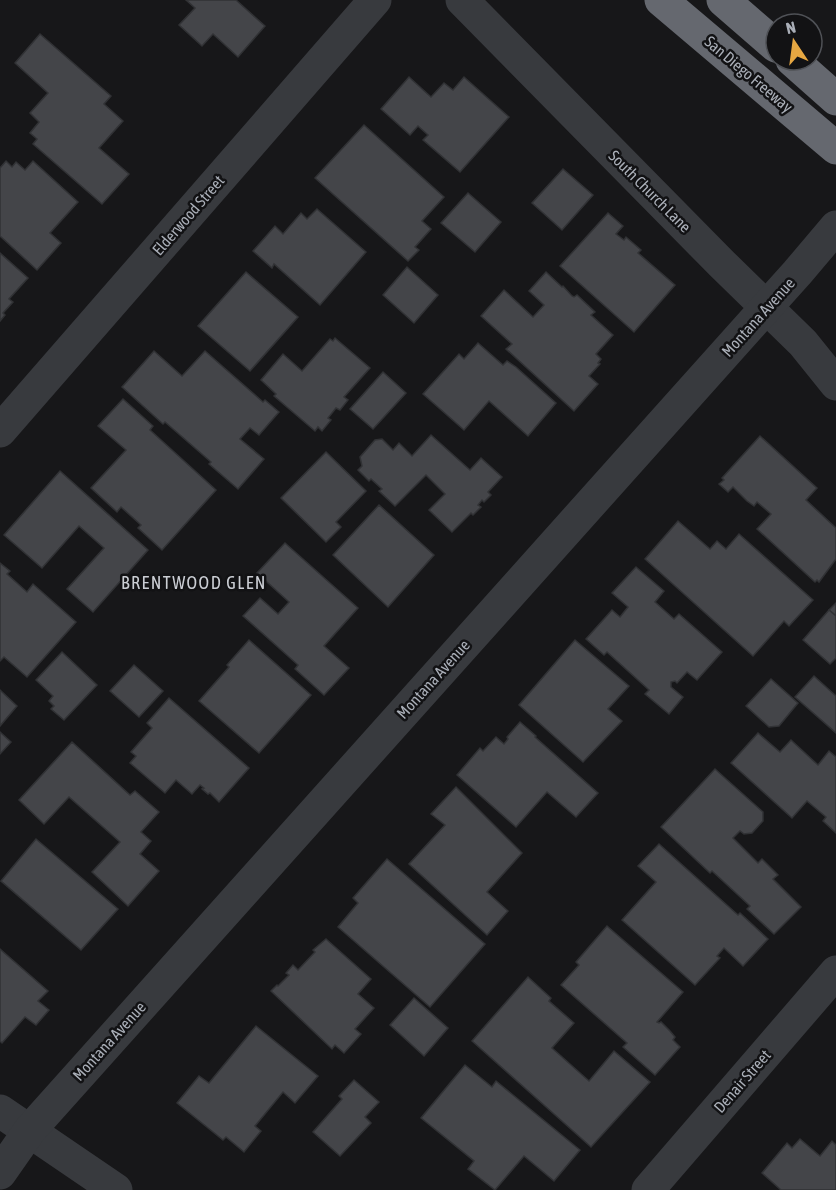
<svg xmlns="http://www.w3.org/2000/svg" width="836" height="1190" viewBox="0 0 836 1190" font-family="'Asap Condensed',sans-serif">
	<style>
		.building { fill: #444549; stroke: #313235; stroke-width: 1.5 }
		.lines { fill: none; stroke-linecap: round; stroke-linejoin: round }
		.minor { stroke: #383a3e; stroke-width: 33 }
		.highway { stroke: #65686f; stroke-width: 33 }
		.labels { text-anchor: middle; stroke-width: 5; stroke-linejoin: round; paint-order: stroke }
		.street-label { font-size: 16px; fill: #aaafb8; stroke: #121214 }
		.neighbourhood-label { font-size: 18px; letter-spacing: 1.5px; fill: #cbced4; stroke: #121214 }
	</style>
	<rect width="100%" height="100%" fill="#171719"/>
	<g class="building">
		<path d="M186 0H236L265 26 238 57 213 34 202 46 179 25 195 8Z"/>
		<path d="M40 34 111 96 104 104 123 121 99 148 129 174 102 204 33 144 37 139 30 133 39 122 30 113 48 93 15 63Z"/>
		<path d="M409 77 431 97 444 83 453 90 464 77 509 117 460 172 423 140 428 135 418 126 410 135 381 109Z"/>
		<path d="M364 125 444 197 422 221 431 229 415 247 419 250 408 261 315 178Z"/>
		<path d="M6 161 12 167 16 162 25 170 33 161 78 202 50 233 61 243 37 270 0 236V168Z"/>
		<path d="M563 169 593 195 562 230 532 203Z"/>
		<path d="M468 193 501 222 475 252 441 223Z"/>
		<path d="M317 209 366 252 320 305 274 264 272 268 253 251 275 226 283 234 301 213 307 219Z"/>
		<path d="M608 213 623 226 616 234 624 240 626 237 641 250 638 253 675 285 634 332 560 266Z"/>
		<path d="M0 253 28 278 9 299 13 302 3 313 5 315 0 321Z"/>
		<path d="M407 267 438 295 414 323 383 295Z"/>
		<path d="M246 272 298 317 250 371 198 326Z"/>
		<path d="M546 272 562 287 563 286 572 296 574 297 577 295 595 312 591 315 613 335 596 354 601 359 598 363 600 364 589 376 598 384 574 411 506 349 512 344 481 316 504 290 533 317 544 305 529 291Z"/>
		<path d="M335 338 370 368 344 397 348 400 340 410 336 408 328 418 331 420 322 431 318 427 315 431 274 396 276 394 261 380 283 354 302 371 330 339 333 341Z"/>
		<path d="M478 343 503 365 507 361 516 367 556 403 528 436 489 401 464 430 423 394 459 354 464 359Z"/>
		<path d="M154 351 182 376 205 351 263 402 265 400 279 412 259 435 250 428 240 439 264 459 238 489 209 464 211 462 165 422 163 424 122 387Z"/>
		<path d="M383 372 406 393 373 429 350 409Z"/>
		<path d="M123 399 153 426 150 430 216 490 162 550 138 528 141 525 121 507 117 512 91 488 126 450 98 426Z"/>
		<path d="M431 435 470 470 481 458 502 477 488 492 491 495 484 502 482 500 478 505 481 507 473 515 471 513 452 532 429 510 445 494 426 475 395 506 379 491 382 489 371 479 369 481 358 470 362 466 360 457 375 440 382 439 393 450 399 443 412 456Z"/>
		<path d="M760 436 817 488 806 500 836 528V559L819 582 817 580 815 582 757 529 771 514 757 502 754 506 747 501 733 487 728 492 719 484 724 480 722 478Z"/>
		<path d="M326 452 366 491 336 522 341 527 326 542 281 498Z"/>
		<path d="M60 471 148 550 93 612 67 589 104 548 79 526 42 568 4 535Z"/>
		<path d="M379 505 434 555 388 607 333 555Z"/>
		<path d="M678 521 710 549 717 541 726 549 739 534 813 600 789 626 784 621 753 656 645 559Z"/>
		<path d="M285 543 358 608 324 646 349 668 324 695 295 669 298 665 243 616 260 598 278 614 289 602 257 573Z"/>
		<path d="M0 563 10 571 7 574 27 592 33 584 76 622 27 677 4 657 0 661Z"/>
		<path d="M636 567 664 591 655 602 674 619 679 614 722 652 697 680 687 672 677 683 675 681 671 682V687L683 697 669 714 645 694 649 690 607 652 604 655 586 639 612 610 620 617 628 607 612 593Z"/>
		<path d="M836 603V616L829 610Z"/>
		<path d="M829 610 836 616V658L830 664 803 640Z"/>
		<path d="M249 640 311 695 259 753 199 701 229 667 227 665Z"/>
		<path d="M575 640 629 686 608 709 622 721 583 762 519 705Z"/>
		<path d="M62 652 97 685 64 720 51 709 54 706 49 701 53 696 36 680Z"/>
		<path d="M134 665 163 691 139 717 110 691Z"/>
		<path d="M814 676 836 696V733L795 697Z"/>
		<path d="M771 679 798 703 779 726 769 727 746 706Z"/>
		<path d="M0 690 17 706 0 726Z"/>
		<path d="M169 698 249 768 219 802 210 793 208 794 202 789 204 788 200 785 192 794 176 780 165 793 130 763 136 756 131 752 152 728 147 723Z"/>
		<path d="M520 722 536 736 535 737 598 793 576 817 547 792 516 827 457 775 480 748 483 751 496 737 504 744 508 739 507 737Z"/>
		<path d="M0 732 11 742 0 754Z"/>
		<path d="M758 733 780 752 791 740 818 765 829 751 836 757V833L823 821 826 817 807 801 792 818 731 763Z"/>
		<path d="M72 742 130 795 135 791 159 812 141 832 151 841 140 854 159 871 128 906 92 872 120 842 69 797 44 824 19 800Z"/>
		<path d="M715 769 763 812V821L752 833 744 834 740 831 733 838 758 863 762 859 778 875 773 879 801 907 774 934 747 909 750 906 712 871 710 873 661 827Z"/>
		<path d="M456 787 522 853 487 892 508 911 487 935 409 864 445 825 431 814Z"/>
		<path d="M36 839 118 909 81 950 1 881Z"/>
		<path d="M659 844 738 915 740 913 768 939 743 966 724 948 717 956 720 958 695 985 622 920 656 882 638 866Z"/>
		<path d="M387 859 485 944 430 1007 338 927 358 903 353 898Z"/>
		<path d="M607 926 683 992 657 1022 659 1023 661 1022 670 1031 675 1037 673 1040 680 1047 655 1075 623 1047 627 1043 561 985 579 965 576 962Z"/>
		<path d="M326 939 371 979 358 994 374 1008 355 1029 361 1034 344 1053 335 1045 332 1049 271 991 277 985 278 986 289 975 286 973 293 965 298 970 315 952 313 950Z"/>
		<path d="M0 949 48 991 38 1001 49 1010 36 1025 25 1017 2 1043 0 1041Z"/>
		<path d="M528 977 551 998 549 1001 574 1023 552 1048 589 1081 614 1051 650 1082 591 1147 472 1041Z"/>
		<path d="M414 998 448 1028 424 1056 390 1025Z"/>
		<path d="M256 1026 318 1076 295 1103 283 1092 255 1126 261 1131 244 1152 226 1137 223 1140 177 1103 199 1076 209 1083Z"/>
		<path d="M465 1065 492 1087 496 1081 580 1150 554 1181 524 1156 495 1190 468 1169 474 1161 421 1118Z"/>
		<path d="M354 1080 379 1102 365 1117 371 1123 340 1156 313 1132 342 1099 339 1096Z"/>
		<path d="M800 1139 820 1156 832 1141 836 1145V1190H781L762 1173 787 1143 792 1148Z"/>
	</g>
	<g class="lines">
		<g class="minor">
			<path d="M462 0 722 264 803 343 836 384"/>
			<path d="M0 431 375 0"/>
			<path d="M0 1111 116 1190"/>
			<path d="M0 1173 30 1130 797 273 836 227"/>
			<path d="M648 1190 836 972"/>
		</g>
		<g class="highway">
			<path d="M661 0 836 148"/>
			<path d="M723 0 776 46"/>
			<path d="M792 60 836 99"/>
		</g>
	</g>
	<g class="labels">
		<g class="street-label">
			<text transform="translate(749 74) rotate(40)" y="6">San Diego Freeway</text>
			<text transform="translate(650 191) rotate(45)" y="6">South Church Lane</text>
			<text transform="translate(188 215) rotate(-49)" y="6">Elderwood Street</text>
			<text transform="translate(758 317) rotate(-48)" y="6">Montana Avenue</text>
			<text transform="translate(433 679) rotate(-48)" y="6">Montana Avenue</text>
			<text transform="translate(109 1041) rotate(-48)" y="6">Montana Avenue</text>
			<text transform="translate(742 1081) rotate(-49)" y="6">Denair Street</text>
		</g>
		<g class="neighbourhood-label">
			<text x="194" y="589">BRENTWOOD GLEN</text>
		</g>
	</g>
	<g transform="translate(794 42) rotate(347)"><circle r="28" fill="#121214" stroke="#4f5156" stroke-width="1.5"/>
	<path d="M0-4.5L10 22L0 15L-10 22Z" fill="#e6a742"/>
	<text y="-9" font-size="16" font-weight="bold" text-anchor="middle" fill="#aaafb8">N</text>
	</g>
</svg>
